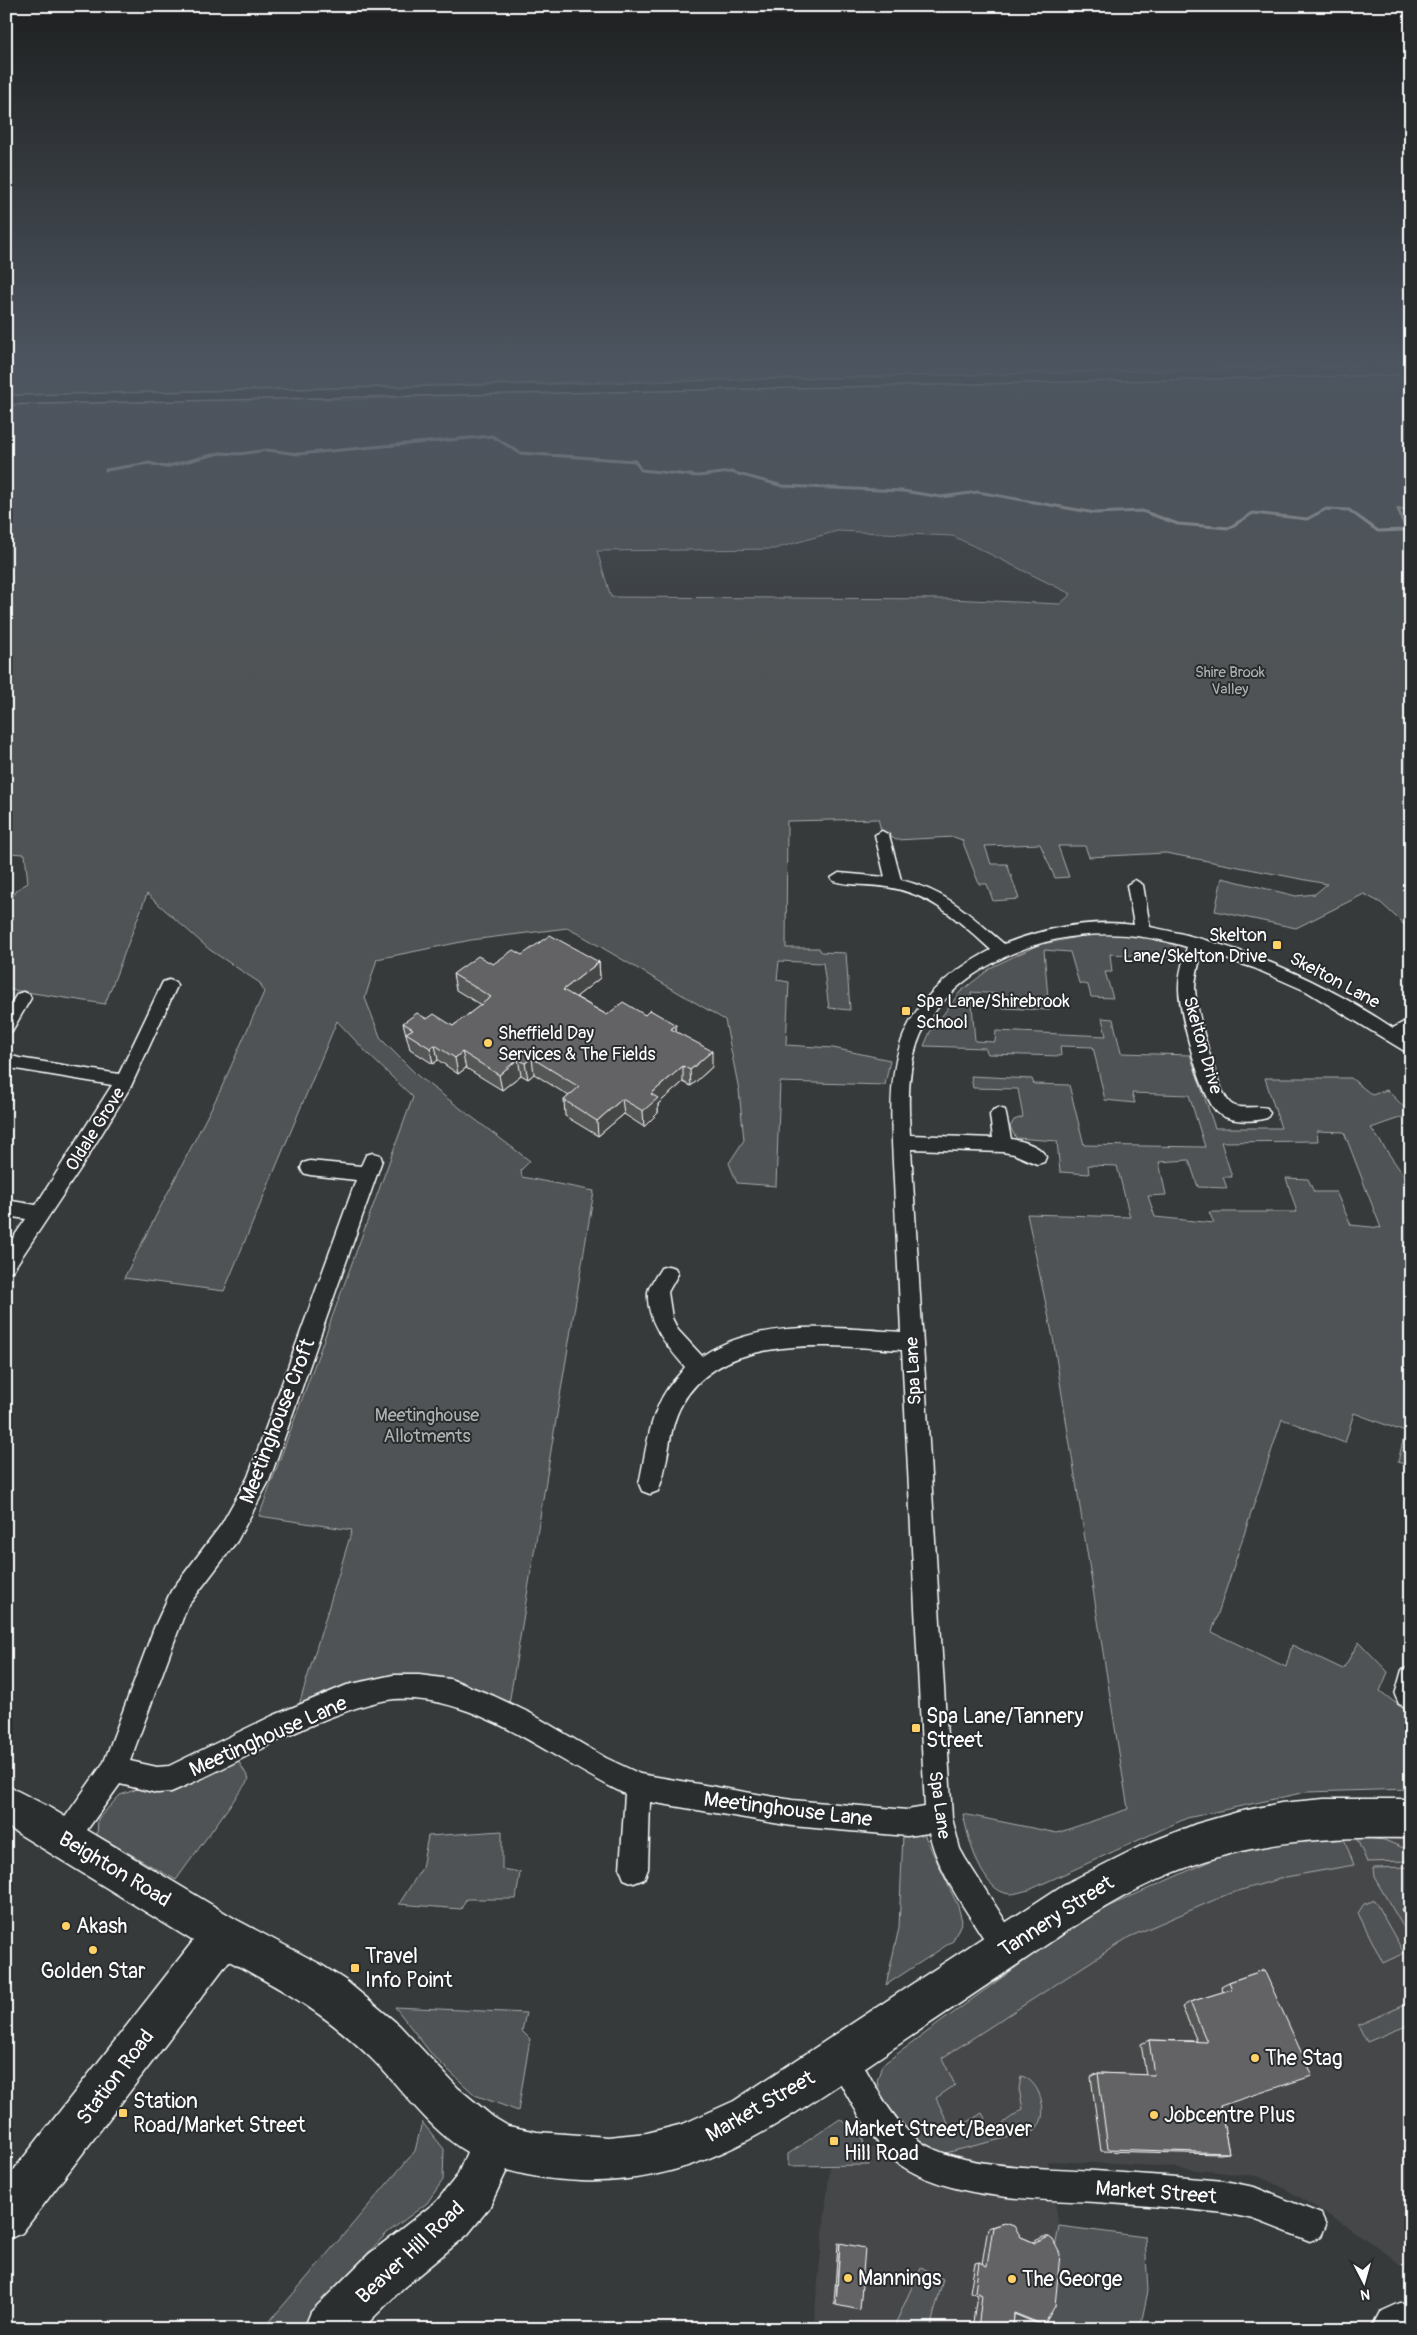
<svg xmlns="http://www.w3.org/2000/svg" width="1417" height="2335" viewBox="0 0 1417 2335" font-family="Pangolin,sans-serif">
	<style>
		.built { fill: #444748 }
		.green { fill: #505354; stroke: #a8a9aa; fill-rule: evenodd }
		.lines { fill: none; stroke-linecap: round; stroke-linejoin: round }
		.stream { stroke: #adaeaf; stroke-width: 3 }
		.street-casing { stroke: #fff; stroke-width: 3 }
		.secondary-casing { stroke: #fff; stroke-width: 3 }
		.highway-casing { stroke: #fff; stroke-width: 3 }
		.street { fill: #2a2d2e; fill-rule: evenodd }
		.secondary { fill: #2a2d2e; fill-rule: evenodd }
		.highway { fill: #2a2d2e; fill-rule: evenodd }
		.wall { fill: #555657; stroke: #fff }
		.shaded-wall { fill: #454647; stroke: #fff }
		.building { fill: #636465; stroke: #fff }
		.poi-dot { fill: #ffd166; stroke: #2a2d2e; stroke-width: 2 }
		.labels { text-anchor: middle; stroke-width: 4; stroke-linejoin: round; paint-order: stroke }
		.far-park-label { font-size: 15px; fill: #b0b2b2; stroke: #2a2d2e }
		.poi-label { font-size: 18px; fill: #fff; stroke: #2a2d2e; text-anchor: start }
		.street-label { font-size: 18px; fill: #fff; stroke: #2a2d2e }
		.park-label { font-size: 18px; fill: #b0b2b2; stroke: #2a2d2e }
		.near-street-label { font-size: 21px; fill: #fff; stroke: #2a2d2e }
		.near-poi-label { font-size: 21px; fill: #fff; stroke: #2a2d2e; text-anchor: start }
	</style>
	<rect width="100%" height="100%" fill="#373a3b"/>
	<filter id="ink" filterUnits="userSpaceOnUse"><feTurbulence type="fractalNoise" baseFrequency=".02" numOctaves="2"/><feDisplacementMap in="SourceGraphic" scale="10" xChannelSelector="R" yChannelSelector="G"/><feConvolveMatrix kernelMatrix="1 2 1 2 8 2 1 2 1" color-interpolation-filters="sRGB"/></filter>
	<g filter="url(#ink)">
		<path class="built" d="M1411 1835V2275L1388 2254 1343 2224 1284 2188 1257 2176 1157 2166 1048 2161 1059 2226 1049 2305 1038 2324 1009 2312 1007 2329H878V2325L814 2320 830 2165 903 2134 879 2090 877 2081 880 2072 882 2065 888 2060 1288 1839Z"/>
		<g class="green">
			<path d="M6 362H1411V366L832 379 750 377 6 396Z"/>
			<path d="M1411 374V931L1381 903 1364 894 1296 928 1215 911 1222 878 1296 896 1315 894 1327 884 1166 853 1089 857 1085 846H1058L1069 877 1055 878 1040 844 985 846 991 864H1007L1019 899 993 901 987 884H979L962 840 954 837 896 840 881 830 878 819 787 821 786 948H819L821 952 846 953 850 1010 829 1008 823 963 779 961 777 980 789 982 786 1045 833 1048 890 1060 885 1085 780 1082 776 1186 737 1183 729 1163 744 1140 739 1090 725 1020 584 937 567 928 471 940 377 959 365 998 381 1039 419 1077 530 1161 521 1170 522 1177 594 1191 509 1704 458 1680 401 1674 299 1705 352 1530 259 1516 413 1097 369 1055 337 1021 224 1291 124 1278 220 1091 264 992 260 983 210 950 147 894 105 1004 6 989V910L16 890 28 883 25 854 6 853V405L296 397 344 400 468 394ZM837 531 953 536 1071 594 1060 604 949 599 611 597 597 551 774 549Z"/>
			<path d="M1093 934C1122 934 1151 932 1177 947L1174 958 1110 954 1112 972H1105L1113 998 1091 997 1088 985 1079 983 1070 952 1044 950 1049 1010 1002 1008 1000 994 971 992 975 1041 995 1042 996 1031 1106 1036 1102 1018 1113 1019 1121 1053 1190 1055 1215 1128H1281L1265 1078H1351L1372 1095 1387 1090 1411 1114 1371 1128 1411 1186V1467L1398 1462 1405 1432 1354 1413 1345 1443 1282 1419 1212 1632 1286 1667 1292 1645 1343 1669 1359 1642 1388 1672 1380 1691 1411 1715V1789L1306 1792 1187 1818 1029 1890C1023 1891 1016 1894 1010 1894 981 1892 968 1837 963 1814L1057 1833 1128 1809 1053 1338 1027 1214 1130 1217 1117 1166 1088 1165 1089 1174 1060 1172 1057 1141 1016 1138 1010 1127 1014 1120 1023 1117 1018 1089 973 1088 971 1076 1032 1079 1034 1084 1069 1085 1084 1145 1205 1147 1189 1095 1132 1093 1135 1103 1105 1100 1093 1047 1060 1046 1061 1056 988 1054 985 1048 924 1046 930 1032 960 992 992 967 1038 945ZM1317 1131 1344 1132 1381 1228 1351 1225 1336 1192H1314L1308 1179 1286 1178 1297 1212H1209L1214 1223 1155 1217 1148 1196 1166 1195 1159 1162 1189 1160 1198 1187 1227 1188 1223 1177H1232L1221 1142 1318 1141Z"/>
			<path d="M236 1757 249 1779 176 1880 97 1835 98 1819 120 1795 138 1789 178 1786Z"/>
			<path d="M922 1830 958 1906 962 1921 953 1941 886 1985 899 1928 903 1834Z"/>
			<path d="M502 1831V1869L520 1872 516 1899H466L461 1909 399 1904 422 1868 428 1836Z"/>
			<path d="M1343 1836 1354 1865 1286 1877 1228 1894 1129 1937 942 2058 955 2085 936 2098 952 2132 982 2113 992 2131 1023 2109 1019 2089 1021 2076C1037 2079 1047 2106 1041 2121 1040 2124 1036 2128 1034 2131L941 2154 903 2134 879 2090 877 2081 882 2065 1085 1917 1219 1857 1288 1839Z"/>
			<path d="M1356 1837 1384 1840 1411 1851V1861L1367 1862Z"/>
			<path d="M1411 1867V1907L1402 1909 1411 1926V1940L1374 1877 1373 1868Z"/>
			<path d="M1374 1900 1404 1953 1383 1963 1358 1913 1364 1904Z"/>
			<path d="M1405 2005 1411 2015V2024L1367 2042 1358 2025Z"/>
			<path d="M395 2007 526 2013 522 2031 530 2039 518 2111 475 2095 433 2056Z"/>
			<path d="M840 2119 862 2136 869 2165 788 2166V2154Z"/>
			<path d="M422 2122 444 2149 443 2180 427 2203 387 2233 341 2281 307 2329H263L415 2151Z"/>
			<path d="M1059 2226 1145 2237 1148 2291 1140 2329H1007L1009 2312 1054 2254Z"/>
			<path d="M921 2267 943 2279 930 2329H893Z"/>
		</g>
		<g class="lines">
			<path class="stream" d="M106 470 149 463 165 467 220 453 239 454 267 450 298 454 492 436 520 453 635 461 641 470 698 476 731 472 783 486 903 491 941 497 978 492 1095 513 1142 511 1178 524 1229 528 1253 513 1307 519 1326 509 1349 510 1378 531 1406 530 1398 509 1411 510"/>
			<g class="street-casing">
				<g id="street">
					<path d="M882 831 889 835 901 880C948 892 969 914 1004 944 1045 928 1090 919 1134 925L1127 885 1135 880 1143 885 1150 927C1237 943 1319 979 1393 1028L1411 1018V1032L1405 1036 1411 1040V1055L1306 991 1254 968 1202 951C1199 964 1195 977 1195 989 1196 1009 1217 1091 1230 1103 1239 1111 1257 1105 1267 1108L1270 1113 1267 1118C1254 1122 1227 1123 1216 1111 1200 1093 1179 1012 1179 988 1179 974 1183 960 1187 947 1114 924 1038 931 973 975 952 990 932 1011 921 1034 907 1066 908 1101 910 1135L993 1138 990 1115 993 1110 999 1108 1005 1110 1011 1139C1023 1141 1041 1146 1046 1157L1044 1162 1037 1164 1014 1154 1003 1152 911 1149 952 1818 960 1849 965 1858 1016 1938 1020 1948 1016 1958 1006 1962 996 1958C972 1917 940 1879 929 1833L907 1836 792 1826 650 1802 648 1869 644 1879 634 1883 624 1879 620 1869 625 1794C575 1770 529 1736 478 1715 452 1704 423 1697 394 1699 369 1702 344 1712 321 1721 270 1742 222 1771 171 1792L157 1793 120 1784 74 1848 65 1852 56 1848 52 1839 56 1830 104 1762 154 1628 171 1591 221 1525 248 1477 356 1180 310 1175 303 1173 301 1168 303 1163 310 1161 361 1166 366 1155 373 1153 380 1155 382 1160 269 1481 237 1541 187 1607 130 1761 157 1767 169 1766 272 1716 347 1685 393 1675H419L450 1679 494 1696 530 1713 606 1758 640 1774 792 1800 907 1810 925 1807 902 1350C832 1346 723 1331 682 1404 667 1430 670 1464 658 1491L650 1494 642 1491 639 1484C646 1453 649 1415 668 1388 673 1381 680 1374 685 1367 667 1346 646 1322 648 1292 649 1285 657 1275 661 1268L668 1266 675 1268 678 1274 668 1292 672 1318 678 1330 702 1356C759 1318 836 1328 901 1332 899 1282 896 1232 894 1181 888 1073 883 1007 991 950 959 921 932 894 887 887 870 884 851 886 834 881L831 878 839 873 885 877 875 835Z"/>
					<path d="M169 980 175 982 177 986 131 1086 80 1169 13 1270 6 1272V1248L26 1219 6 1216V1200L36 1205 112 1085 10 1068 6 1067V1054L19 1058 119 1074 161 986 163 982Z"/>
					<path d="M23 992 29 994 31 998 12 1031 6 1033V1012L17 994Z"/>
					<path d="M1411 1667V1706L1408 1708 1399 1704 1395 1695 1402 1670Z"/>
					<path d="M843 2042 853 2047C872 2078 890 2121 921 2142 960 2169 1048 2168 1095 2171 1138 2174 1181 2177 1224 2181L1254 2187 1321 2214 1326 2225 1321 2236 1310 2241 1254 2219 1224 2213C1181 2208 1138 2205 1095 2202 1034 2199 952 2200 899 2164 874 2146 840 2086 828 2057L833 2047Z"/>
					<path d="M1400 2303H1411V2329H1371L1380 2312Z"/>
				</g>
			</g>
			<g class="secondary-casing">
				<path id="secondary" d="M6 1785 47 1806 237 1920 320 1964 345 1980 399 2025 458 2088 493 2117 508 2126 537 2132 608 2137 647 2133 683 2124 734 2101 1063 1885 1141 1846 1196 1824 1238 1812 1281 1803 1324 1799H1411V1838C1324 1836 1242 1841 1161 1878 1107 1902 1061 1935 1012 1968 964 2001 915 2033 867 2066 774 2127 697 2185 581 2181 555 2180 531 2177 507 2170L489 2208 468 2234 403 2288 362 2329H304L311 2312 369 2254 436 2202 457 2176 467 2152C428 2129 403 2089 371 2058 325 2013 285 1991 229 1961L22 2233 6 2240V2180L193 1941 6 1826Z"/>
			</g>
			<g class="highway-casing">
				<path id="highway" d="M1411 366V374L6 404V396Z"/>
			</g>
			<use href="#street" class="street"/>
			<use href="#secondary" class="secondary"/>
			<use href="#highway" class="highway"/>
		</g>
		<g class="wall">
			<path d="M522 955 599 962 600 978 576 997 607 1015H645L676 1025V1031L712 1067 691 1086 683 1082 658 1104V1113L644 1127 624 1114 598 1136 565 1116 564 1100 569 1096 534 1074 528 1079 521 1075 502 1090 466 1068 458 1074 438 1060 433 1064 410 1049 403 1023 427 1019 453 1026 481 1005 456 990 453 974 493 964Z"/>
			<path d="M1411 1904V1926L1402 1909Z"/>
			<path d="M1264 1970 1220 2106 1229 2153 1220 2154 1101 2151 1091 2077 1098 2073 1146 2075 1141 2044 1149 2040 1197 2041 1182 2007 1190 2002 1223 1992 1221 1986 1229 1982Z"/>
			<path d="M1005 2223 1021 2237 1033 2242 1043 2237H1049L1044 2325 1038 2324 1014 2314 1013 2329H972L977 2295 970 2292 975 2263 979 2262 982 2264 988 2228 1000 2224Z"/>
			<path d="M838 2243H840L836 2305 834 2304Z"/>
		</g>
		<g class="shaded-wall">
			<path d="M599 962 600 978 565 1006 563 990Z"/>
			<path d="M676 1025V1041L671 1029Z"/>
			<path d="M435 1045 438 1060 433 1064 430 1048Z"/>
			<path d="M712 1051V1067L691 1086 690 1070Z"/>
			<path d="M462 1052 466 1068 458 1074 455 1058Z"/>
			<path d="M532 1058 534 1074 528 1079 525 1063Z"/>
			<path d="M518 1059 521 1075 502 1090 499 1075Z"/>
			<path d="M683 1066V1082L658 1104V1113L644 1127 643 1111 651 1094Z"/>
			<path d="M622 1099 624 1114 598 1136 597 1121Z"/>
		</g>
		<g class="building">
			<path d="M550 935 599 962 563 990 607 1015 623 1002 645 1015 650 1010 676 1025 671 1029 712 1051 690 1070 683 1066 651 1094 658 1098 643 1111 622 1099 597 1121 564 1100 579 1087 532 1058 525 1063 518 1059 499 1075 462 1052 455 1058 435 1045 430 1048 406 1033 413 1029 403 1023 417 1013 427 1019 434 1014 453 1026 491 997 453 974 478 956 493 964 513 950 522 955Z"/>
			<path d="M1264 1970 1312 2076 1220 2106 1229 2153 1108 2149 1098 2073 1154 2075 1149 2040 1207 2042 1190 2002 1232 1989 1229 1982Z"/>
			<path d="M1005 2223 1014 2226 1021 2237 1035 2243 1049 2237 1053 2240 1060 2254 1055 2306 1044 2325 1014 2313 1013 2329H978L982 2295 975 2292 979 2262 987 2266 993 2227Z"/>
			<path d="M840 2243 865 2248 860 2310 836 2305Z"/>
		</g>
	</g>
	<linearGradient id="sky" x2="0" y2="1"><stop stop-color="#1e2020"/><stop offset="0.53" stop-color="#4d5560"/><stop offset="1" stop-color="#4d5560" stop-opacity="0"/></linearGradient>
	<rect width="1417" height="689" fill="url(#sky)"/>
	<g class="poi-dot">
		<rect x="1272" y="940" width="10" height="10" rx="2.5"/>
		<rect x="901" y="1006" width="10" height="10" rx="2.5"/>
		<circle cx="488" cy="1043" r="5"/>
		<rect x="911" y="1723" width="10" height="10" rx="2.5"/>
		<circle cx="66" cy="1926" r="5"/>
		<circle cx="93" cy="1950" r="5"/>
		<rect x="350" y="1963" width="10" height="10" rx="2.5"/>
		<circle cx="1255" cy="2058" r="5"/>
		<rect x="118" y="2108" width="10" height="10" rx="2.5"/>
		<circle cx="1154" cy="2115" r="5"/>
		<rect x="829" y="2136" width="10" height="10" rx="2.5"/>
		<circle cx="848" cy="2278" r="5"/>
		<circle cx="1012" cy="2279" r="5"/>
	</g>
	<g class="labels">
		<g class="far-park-label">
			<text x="1230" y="677">Shire Brook<tspan x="1230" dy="17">Valley</tspan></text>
		</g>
		<g class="poi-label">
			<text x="1267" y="941" text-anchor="end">Skelton<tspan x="1267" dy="21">Lane/Skelton Drive</tspan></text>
			<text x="916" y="1007">Spa Lane/Shirebrook<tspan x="916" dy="21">School</tspan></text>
			<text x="498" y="1039">Sheffield Day<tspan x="498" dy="21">Services &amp; The Fields</tspan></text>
		</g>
		<g class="street-label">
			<text transform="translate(1335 980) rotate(28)" y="6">Skelton Lane</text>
			<text transform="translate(1203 1045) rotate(74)" y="6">Skelton Drive</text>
			<text transform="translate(95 1129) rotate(-58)" y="6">Oldale Grove</text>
			<text transform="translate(913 1371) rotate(-93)" y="6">Spa Lane</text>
			<text transform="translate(940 1805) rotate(82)" y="6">Spa Lane</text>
		</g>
		<g class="park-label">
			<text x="427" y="1421">Meetinghouse<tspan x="427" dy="21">Allotments</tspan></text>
		</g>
		<g class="near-street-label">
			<text transform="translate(277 1421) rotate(-69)" y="7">Meetinghouse Croft</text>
			<text transform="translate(268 1736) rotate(-24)" y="7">Meetinghouse Lane</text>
			<text transform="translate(788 1809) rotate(7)" y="7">Meetinghouse Lane</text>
			<text transform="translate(115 1869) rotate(31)" y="7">Beighton Road</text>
			<text transform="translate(1056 1916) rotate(-33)" y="7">Tannery Street</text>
			<text transform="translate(115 2077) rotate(-53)" y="7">Station Road</text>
			<text transform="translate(760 2106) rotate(-30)" y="7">Market Street</text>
			<text transform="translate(1156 2192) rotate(4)" y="7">Market Street</text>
			<text transform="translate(410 2252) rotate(-43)" y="7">Beaver Hill Road</text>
		</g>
		<g class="near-poi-label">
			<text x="926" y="1723">Spa Lane/Tannery<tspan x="926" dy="24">Street</tspan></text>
			<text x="76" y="1933">Akash</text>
			<text x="365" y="1963">Travel<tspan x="365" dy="24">Info Point</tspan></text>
			<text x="93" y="1978" text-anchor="middle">Golden Star</text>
			<text x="1265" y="2065">The Stag</text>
			<text x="133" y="2108">Station<tspan x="133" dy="24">Road/Market Street</tspan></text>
			<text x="1164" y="2122">Jobcentre Plus</text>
			<text x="844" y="2136">Market Street/Beaver<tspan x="844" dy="24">Hill Road</tspan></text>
			<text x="858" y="2285">Mannings</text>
			<text x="1022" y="2286">The George</text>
		</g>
	</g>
	<rect width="1417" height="2335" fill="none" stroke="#2a2d2e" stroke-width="25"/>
	<rect x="12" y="12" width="1392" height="2310" fill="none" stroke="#fff" stroke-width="2" filter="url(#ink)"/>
	<g transform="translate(1364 2282) rotate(174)" stroke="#2a2d2e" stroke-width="4" paint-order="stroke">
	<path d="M0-4L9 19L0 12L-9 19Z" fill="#ffffff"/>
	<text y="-8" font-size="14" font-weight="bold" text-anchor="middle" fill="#ffffff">N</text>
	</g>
</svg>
